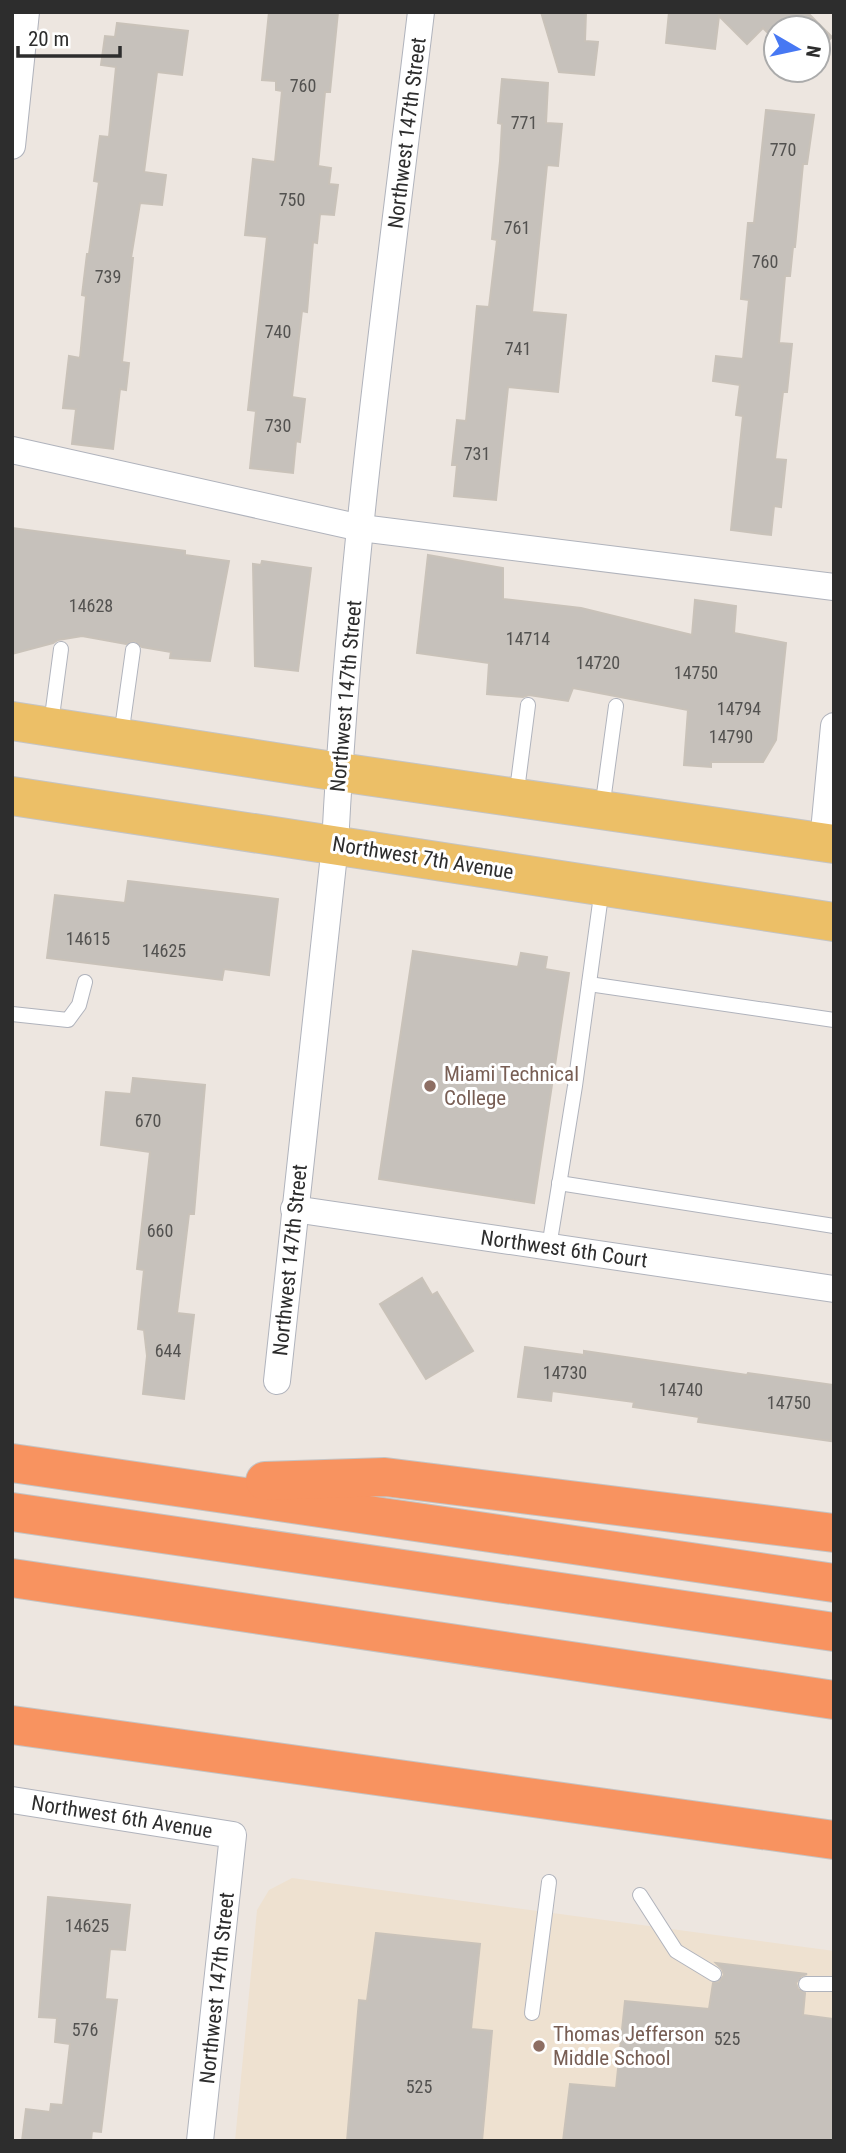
<svg xmlns="http://www.w3.org/2000/svg" width="846" height="2153" viewBox="0 0 846 2153" font-family="'Roboto Condensed',sans-serif">
	<style>
		.education { fill: #eee1d0 }
		.building { fill: #c6c1bb; stroke: #c9c2b9; stroke-width: 2 }
		.lines { fill: none; stroke-linecap: round; stroke-linejoin: round }
		.service-casing { stroke: #b0b3bc; stroke-width: 16 }
		.minor-casing { stroke: #b0b3bc; stroke-width: 28 }
		.primary-casing { stroke: #c4c4c4; stroke-width: 40 }
		.motorway-casing { stroke: #c4c4c4; stroke-width: 40 }
		.service { stroke: #fff; stroke-width: 14 }
		.minor { stroke: #fff; stroke-width: 26 }
		.primary { stroke: #ecbf67; stroke-width: 38 }
		.motorway { stroke: #f89360; stroke-width: 38 }
		.education-dot { fill: #8d6e63; stroke: #fff; stroke-width: 2.5 }
		.labels { text-anchor: middle; stroke-width: 6; stroke-linejoin: round; paint-order: stroke }
		.number-label { font-size: 18px; fill: #535250 }
		.street-label { font-size: 21px; fill: #2d2d2d; stroke: #fff }
		.education-label { font-size: 21px; fill: #785e54; stroke: #fff; text-anchor: start }
	</style>
	<rect width="100%" height="100%" fill="#ede6e0"/>
	<path class="education" d="M292 1878 834 1951V2141H235L257 1910 269 1890Z"/>
	<g class="building">
		<path d="M269 12H338L330 92H325L318 166 331 168 329 184 338 185 334 215 320 214 317 243 313 242 307 312 302 311 292 397 305 399 300 442 296 441 293 473 250 468 256 411 248 410 267 237 245 235 253 159 275 162 282 91 276 90V81L262 80Z"/>
		<path d="M541 12H586L585 41 598 42 594 75 559 72Z"/>
		<path d="M669 12H807L832 37 818 51V28H776V41L763 28 747 44 719 16 715 49 666 43Z"/>
		<path d="M117 23 188 31 182 75 157 72 144 172 166 175 162 205 140 203 131 258H133L122 362 129 363 126 390 120 389 113 449 72 444 76 409 63 408 69 356 80 358 86 296 82 295 87 254H89L99 182 94 181 100 136 109 137 116 67 101 65 105 36 115 37Z"/>
		<path d="M502 79 548 83 546 123 562 124 558 166 547 165 532 312 566 315 558 392 508 387 496 500 454 496 457 465H452L457 420 466 421 477 306 489 307 497 240 492 239 500 161 502 124 498 123Z"/>
		<path d="M766 110 814 115 807 164H803L795 247H793L790 276H785L779 343 792 344 787 392H783L775 459 786 460 781 507 774 506 771 535 731 530 743 416 736 415 740 385 713 381 716 356 743 359 749 300 741 299 748 223H754Z"/>
		<path d="M12 528 185 551V555L229 561 210 661 170 658 171 652 142 647 135 641 126 644 82 636 58 640 53 643 12 654Z"/>
		<path d="M428 555 503 568V599L581 608 692 635 695 600 736 606 734 633 786 643 776 740 763 762H711V767L684 765 688 710 573 688 568 701 529 695 523 697 487 694 489 663 417 653Z"/>
		<path d="M262 561 311 568 298 671 255 666 253 564 261 565Z"/>
		<path d="M128 881 278 899 269 975 224 969 222 980 47 958 55 895 125 903Z"/>
		<path d="M413 951 518 967 521 953 547 957 545 969 569 973 534 1203 379 1179Z"/>
		<path d="M133 1078 205 1085 194 1214H189L177 1313 194 1315 184 1399 143 1394 147 1356 144 1330 138 1329 144 1270 137 1269 150 1152 101 1145 106 1092 131 1094Z"/>
		<path d="M422 1278 432 1295 437 1292 473 1351 426 1379 380 1304Z"/>
		<path d="M525 1347 584 1355V1351L747 1375 748 1373 834 1385V1423L831 1441 698 1422 699 1417 633 1407 634 1402 552 1391 551 1401 518 1397Z"/>
		<path d="M48 1897 130 1905 125 1950 110 1949 105 1999 117 2000 101 2132 92 2131 91 2141H22L26 2109 50 2112 51 2104 63 2105 70 2044 55 2042 57 2018 39 2017Z"/>
		<path d="M376 1933 480 1944 471 2029 492 2031 482 2141H347L359 2000 367 2001Z"/>
		<path d="M716 1963 807 1974 801 1976 796 1983 798 1989 805 1993 803 2015 834 2019 831 2088H834V2141H563L570 2084 616 2088 625 2001 709 2009 713 1983 719 1982 724 1975 722 1969Z"/>
	</g>
	<g class="lines">
		<g class="service-casing">
			<g id="service">
				<path d="M51 724 61 649"/>
				<path d="M121 736 133 650"/>
				<path d="M516 798 528 705"/>
				<path d="M602 809 616 706"/>
				<path d="M589 984 834 1020"/>
				<path d="M12 1014 68 1020 79 1005 85 982"/>
				<path d="M559 1183 834 1226"/>
				<path d="M549 1247 575 1086 602 888"/>
				<path d="M640 1895 676 1951 714 1974"/>
				<path d="M806 1984H834"/>
				<path d="M532 2013 549 1882"/>
			</g>
		</g>
		<g class="minor-casing">
			<g id="minor">
				<path d="M12 146 26 12"/>
				<path d="M12 450 361 528 834 587"/>
				<path d="M823 842 834 726"/>
				<path d="M294 1209 834 1289"/>
				<path d="M277 1381 335 845C349 566 388 289 421 12"/>
				<path d="M12 1800 233 1835 200 2141"/>
			</g>
		</g>
		<g class="primary-casing">
			<g id="primary">
				<path d="M12 721 339 772 834 844"/>
				<path d="M12 796 834 922"/>
			</g>
		</g>
		<g class="motorway-casing">
			<g id="motorway">
				<path d="M12 1463 834 1583"/>
				<path d="M265 1481 385 1477 834 1533"/>
				<path d="M12 1512 834 1632"/>
				<path d="M12 1578 834 1700"/>
				<path d="M12 1725 834 1840"/>
			</g>
		</g>
		<use href="#service" class="service"/>
		<use href="#minor" class="minor"/>
		<use href="#primary" class="primary"/>
		<use href="#motorway" class="motorway"/>
	</g>
	<g class="education-dot">
		<circle cx="430" cy="1086" r="7"/>
		<circle cx="539" cy="2046" r="7"/>
	</g>
	<g class="labels">
		<g class="number-label">
			<text x="303" y="92">760</text>
			<text x="524" y="129">771</text>
			<text x="783" y="156">770</text>
			<text x="292" y="206">750</text>
			<text x="517" y="234">761</text>
			<text x="765" y="268">760</text>
			<text x="108" y="283">739</text>
			<text x="278" y="338">740</text>
			<text x="518" y="355">741</text>
			<text x="278" y="432">730</text>
			<text x="477" y="460">731</text>
			<text x="91" y="612">14628</text>
			<text x="528" y="645">14714</text>
			<text x="598" y="669">14720</text>
			<text x="696" y="679">14750</text>
			<text x="739" y="715">14794</text>
			<text x="731" y="743">14790</text>
			<text x="88" y="945">14615</text>
			<text x="164" y="957">14625</text>
			<text x="148" y="1127">670</text>
			<text x="160" y="1237">660</text>
			<text x="168" y="1357">644</text>
			<text x="565" y="1379">14730</text>
			<text x="681" y="1396">14740</text>
			<text x="789" y="1409">14750</text>
			<text x="87" y="1932">14625</text>
			<text x="85" y="2036">576</text>
			<text x="727" y="2045">525</text>
			<text x="419" y="2093">525</text>
		</g>
		<g class="street-label">
			<text transform="translate(407 133) rotate(-83)" y="7">Northwest 147th Street</text>
			<text transform="translate(346 696) rotate(-85)" y="7">Northwest 147th Street</text>
			<text transform="translate(423 858) rotate(9)" y="7">Northwest 7th Avenue</text>
			<text transform="translate(564 1249) rotate(8)" y="7">Northwest 6th Court</text>
			<text transform="translate(290 1260) rotate(-84)" y="7">Northwest 147th Street</text>
			<text transform="translate(122 1817) rotate(9)" y="7">Northwest 6th Avenue</text>
			<text transform="translate(217 1988) rotate(-84)" y="7">Northwest 147th Street</text>
		</g>
		<g class="education-label">
			<text x="444" y="1081">Miami Technical<tspan x="444" dy="24">College</tspan></text>
			<text x="553" y="2041">Thomas Jefferson<tspan x="553" dy="24">Middle School</tspan></text>
		</g>
	</g>
	<rect width="846" height="2153" fill="none" stroke="#2d2d2d" stroke-width="28"/>
	<g transform="translate(797 49) rotate(99)"><circle r="33" fill="#ffffff" stroke="#ababab" stroke-width="2"/>
	<path d="M0-5L12 26L0 18L-12 26Z" fill="#4778f3"/>
	<text y="-10" font-size="19" font-weight="bold" text-anchor="middle" fill="#2d2d2d">N</text>
	</g>
	<path d="M18 46v10h102v-10" fill="none" stroke="#2d2d2d" stroke-width="3.5"/>
	<text x="28" y="46" font-size="21" fill="#2d2d2d" stroke="#ffffff" stroke-width="5" paint-order="stroke">20 m</text>
</svg>
